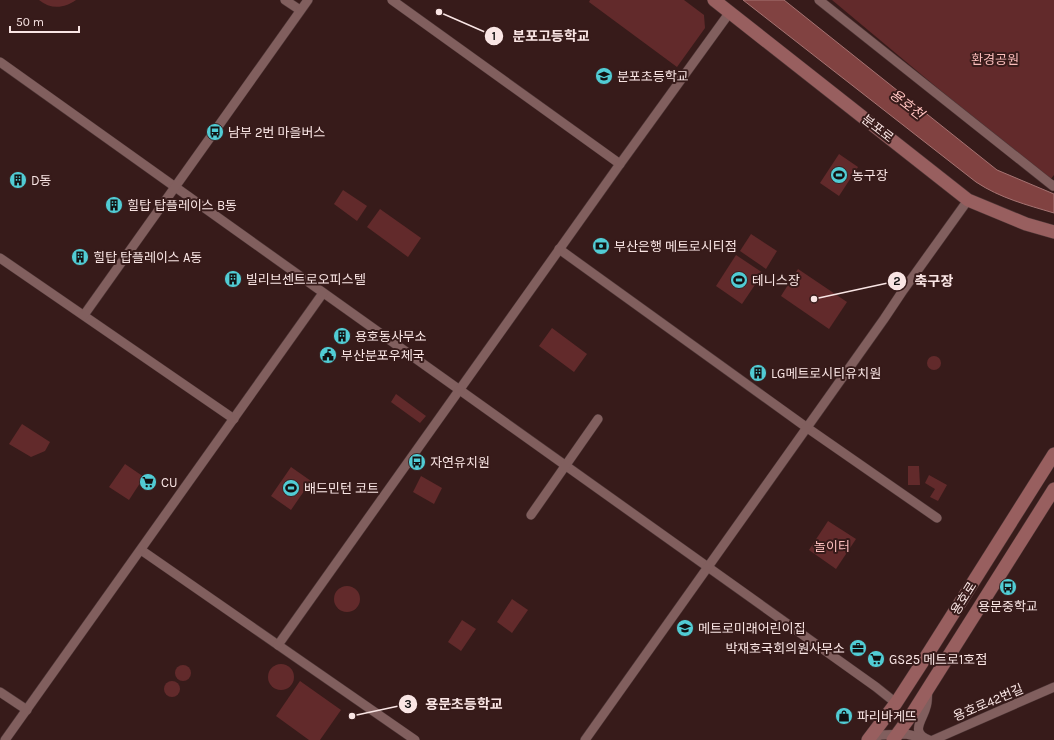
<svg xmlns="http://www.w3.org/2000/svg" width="1054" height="740" viewBox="0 0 1054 740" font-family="Karla,'Noto Sans KR',sans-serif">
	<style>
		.green { fill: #622a2b }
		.water { fill: #814241; stroke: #a57372 }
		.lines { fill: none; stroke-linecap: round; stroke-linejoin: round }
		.street-casing { stroke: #4d3636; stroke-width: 10 }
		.secondary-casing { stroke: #4d3636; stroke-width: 14 }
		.street { stroke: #815f5e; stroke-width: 9 }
		.secondary { stroke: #985f5f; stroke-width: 13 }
		.labels { text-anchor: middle; stroke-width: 4; stroke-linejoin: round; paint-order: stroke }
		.park-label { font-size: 13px; fill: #fabdbb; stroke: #371b1a }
		.poi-label { font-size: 13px; fill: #f9e5e4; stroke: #371b1a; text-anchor: start }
		.street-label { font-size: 13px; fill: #f9e5e4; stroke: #371b1a }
		.water-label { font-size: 14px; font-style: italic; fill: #ffc2bf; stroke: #371b1a }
		.leader { fill: none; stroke: #f9e5e4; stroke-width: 1.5 }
		.callout-dot { fill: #f9e5e4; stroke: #371b1a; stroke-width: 1.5 }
		.mark-label { font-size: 12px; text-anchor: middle; font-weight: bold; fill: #111 }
		.callout-label { font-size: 14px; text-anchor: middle; font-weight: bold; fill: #f9e5e4; stroke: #371b1a; stroke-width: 4; stroke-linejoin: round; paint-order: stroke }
	</style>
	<rect width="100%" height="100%" fill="#371b1a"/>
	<g class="green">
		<path d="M39 0H76C65 8 51 10 39 0Z"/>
		<path d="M590 0H684L704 15 705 28 677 67 589 2Z"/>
		<path d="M832 0H1054V175L1049 181Z"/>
		<path d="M839 154 858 167 839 196 820 183Z"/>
		<path d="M343 190 367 206 357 221 334 204Z"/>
		<path d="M380 209 421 238 408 257 367 227Z"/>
		<path d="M751 234 777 251 766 269 740 251Z"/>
		<path d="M736 255 763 273 742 304 716 286Z"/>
		<path d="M798 269 847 302 829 329 781 296Z"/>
		<path d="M552 328 587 354 574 372 539 346Z"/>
		<circle cx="934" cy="363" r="7"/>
		<path d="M396 394 426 416 420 423 391 402Z"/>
		<path d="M22 424 50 442 45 451 31 457 9 444Z"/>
		<path d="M125 464 144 477 129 500 109 487Z"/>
		<path d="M908 466H919L920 485H908Z"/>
		<path d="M291 467 311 481 291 510 271 496Z"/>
		<path d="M929 475 947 485 938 501 930 497 935 489 925 483Z"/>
		<path d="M421 476 442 488 434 504 413 492Z"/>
		<path d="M828 521 856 539 836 569 809 550Z"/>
		<circle cx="347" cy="599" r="13"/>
		<path d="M512 599 528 610 512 633 497 622Z"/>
		<path d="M462 620 476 629 461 651 448 642Z"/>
		<circle cx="281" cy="677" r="13"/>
		<circle cx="183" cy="673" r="8"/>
		<path d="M300 681 341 710 320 740H309L276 716Z"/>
		<circle cx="172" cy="689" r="8"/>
	</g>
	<path class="water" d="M743 0H784L997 170 1054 194V213C1027 205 1000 198 976 182Z"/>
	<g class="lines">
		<g class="street-casing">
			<g id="street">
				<path d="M285 0 300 10"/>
				<path d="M392 0 620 164"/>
				<path d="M819 0 1053 186 1054 185"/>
				<path d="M0 62 876 687 896 703"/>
				<path d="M559 249 806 427 937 518"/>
				<path d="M0 258 234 419"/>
				<path d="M84 315 308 0"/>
				<path d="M531 515 598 419"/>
				<path d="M141 550 415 740"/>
				<path d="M278 645 620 164 730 12"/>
				<path d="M928 691C927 696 928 702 926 707 923 720 909 732 929 740"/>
				<path d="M0 692 27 710"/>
				<path d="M870 739 881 735 906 734 923 738"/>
				<path d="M5 740 323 293"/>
				<path d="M585 740 884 319 902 292 968 200"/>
				<path d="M933 740 1054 687"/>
			</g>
		</g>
		<g class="secondary-casing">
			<g id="secondary">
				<path d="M714 0 968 200 1026 224 1054 232"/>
				<path d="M868 740 896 703 929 652 1054 454"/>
				<path d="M893 740 912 714 1054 489"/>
			</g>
		</g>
		<use href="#street" class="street"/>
		<use href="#secondary" class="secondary"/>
	</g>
	<defs>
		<g id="school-disc" transform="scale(0.9)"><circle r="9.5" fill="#51ccd4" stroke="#371b1a"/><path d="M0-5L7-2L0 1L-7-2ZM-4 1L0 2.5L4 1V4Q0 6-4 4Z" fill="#111"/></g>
		<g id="bus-disc" transform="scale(0.9)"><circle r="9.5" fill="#51ccd4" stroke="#371b1a"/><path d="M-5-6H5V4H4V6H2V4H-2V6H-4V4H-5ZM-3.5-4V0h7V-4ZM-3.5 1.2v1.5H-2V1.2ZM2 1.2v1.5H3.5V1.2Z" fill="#111"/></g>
		<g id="stadium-disc" transform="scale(0.9)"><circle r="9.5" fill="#51ccd4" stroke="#371b1a"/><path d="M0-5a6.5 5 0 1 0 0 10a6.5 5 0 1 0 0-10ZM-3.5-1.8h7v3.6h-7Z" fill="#111"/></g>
		<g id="building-disc" transform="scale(0.9)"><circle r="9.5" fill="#51ccd4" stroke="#371b1a"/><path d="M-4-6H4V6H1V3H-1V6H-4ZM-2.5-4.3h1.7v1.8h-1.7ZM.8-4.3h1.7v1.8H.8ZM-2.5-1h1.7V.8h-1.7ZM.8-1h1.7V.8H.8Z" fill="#111"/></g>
		<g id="bank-disc" transform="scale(0.9)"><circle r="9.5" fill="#51ccd4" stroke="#371b1a"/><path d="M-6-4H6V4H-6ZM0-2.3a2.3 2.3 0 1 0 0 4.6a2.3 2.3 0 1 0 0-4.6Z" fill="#111"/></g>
		<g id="civic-disc" transform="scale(0.9)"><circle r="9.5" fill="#51ccd4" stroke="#371b1a"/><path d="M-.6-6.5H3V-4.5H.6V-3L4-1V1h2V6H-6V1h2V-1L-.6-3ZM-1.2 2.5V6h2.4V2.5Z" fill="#111"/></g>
		<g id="supermarket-disc" transform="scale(0.9)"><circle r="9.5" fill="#51ccd4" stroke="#371b1a"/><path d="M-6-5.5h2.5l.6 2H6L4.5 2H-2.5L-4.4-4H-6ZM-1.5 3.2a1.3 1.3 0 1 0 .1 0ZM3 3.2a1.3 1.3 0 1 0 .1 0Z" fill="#111"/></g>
		<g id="office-disc" transform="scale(0.9)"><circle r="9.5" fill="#51ccd4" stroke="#371b1a"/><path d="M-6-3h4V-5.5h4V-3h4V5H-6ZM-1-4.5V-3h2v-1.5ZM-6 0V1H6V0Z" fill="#111"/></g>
		<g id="shop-disc" transform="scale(0.9)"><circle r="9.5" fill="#51ccd4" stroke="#371b1a"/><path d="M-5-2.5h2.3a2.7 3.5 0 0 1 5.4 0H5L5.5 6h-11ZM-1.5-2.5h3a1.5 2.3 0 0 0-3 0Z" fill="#111"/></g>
	</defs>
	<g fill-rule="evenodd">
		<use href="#school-disc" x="604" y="76"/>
		<use href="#bus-disc" x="215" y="132"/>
		<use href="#stadium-disc" x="839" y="175"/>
		<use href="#building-disc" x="18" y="180"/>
		<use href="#building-disc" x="114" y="205"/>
		<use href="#bank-disc" x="601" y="246"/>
		<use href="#building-disc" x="80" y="257"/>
		<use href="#building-disc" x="233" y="279"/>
		<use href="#stadium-disc" x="739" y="280"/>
		<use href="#building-disc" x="342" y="336"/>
		<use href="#civic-disc" x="328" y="355"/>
		<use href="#building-disc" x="758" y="373"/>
		<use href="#bus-disc" x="417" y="462"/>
		<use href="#supermarket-disc" x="148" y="482"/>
		<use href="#stadium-disc" x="291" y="488"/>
		<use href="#bus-disc" x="1008" y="587"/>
		<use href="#school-disc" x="685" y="628"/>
		<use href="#office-disc" x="858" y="648"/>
		<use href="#supermarket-disc" x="876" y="659"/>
		<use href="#shop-disc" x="844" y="716"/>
	</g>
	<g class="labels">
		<g class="park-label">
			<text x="995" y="64">환경공원</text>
			<text x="832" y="551">놀이터</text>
		</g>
		<g class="poi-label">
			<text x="617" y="81">분포초등학교</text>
			<text x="228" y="137">남부 2번 마을버스</text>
			<text x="852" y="180">농구장</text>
			<text x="31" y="185">D동</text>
			<text x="127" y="210">힐탑 탑플레이스 B동</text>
			<text x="614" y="251">부산은행 메트로시티점</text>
			<text x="93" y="262">힐탑 탑플레이스 A동</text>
			<text x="246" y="284">빌리브센트로오피스텔</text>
			<text x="752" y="285">테니스장</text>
			<text x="355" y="341">용호동사무소</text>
			<text x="341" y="360">부산분포우체국</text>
			<text x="771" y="378">LG메트로시티유치원</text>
			<text x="430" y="467">자연유치원</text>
			<text x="161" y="487">CU</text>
			<text x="304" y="493">배드민턴 코트</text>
			<text x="1008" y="611" text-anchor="middle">용문중학교</text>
			<text x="698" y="633">메트로미래어린이집</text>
			<text x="845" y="653" text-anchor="end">박재호국회의원사무소</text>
			<text x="889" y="664">GS25 메트로1호점</text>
			<text x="857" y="721">파리바게뜨</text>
		</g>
		<g class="street-label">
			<text transform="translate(878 128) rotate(38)" y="5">분포로</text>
			<text transform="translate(963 598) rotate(-58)" y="5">용호로</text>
			<text transform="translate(988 702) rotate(-23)" y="5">용호로42번길</text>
		</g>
		<g class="water-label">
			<text transform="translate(907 104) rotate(38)" y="5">용호천</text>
		</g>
	</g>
	<path class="leader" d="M439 12L494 36M814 299L897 281M352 716L408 704"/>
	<g class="callout-dot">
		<circle cx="439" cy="12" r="4"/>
		<circle cx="814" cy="299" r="4"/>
		<circle cx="352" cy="716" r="4"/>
		<circle cx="494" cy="36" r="10"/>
		<circle cx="897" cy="281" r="10"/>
		<circle cx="408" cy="704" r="10"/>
	</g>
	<g class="mark-label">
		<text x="494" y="40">1</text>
		<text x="897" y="285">2</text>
		<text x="408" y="708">3</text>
	</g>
	<g class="callout-label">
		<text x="551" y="41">분포고등학교</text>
		<text x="934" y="286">축구장</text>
		<text x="464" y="709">용문초등학교</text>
	</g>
	<path d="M10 26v6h69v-6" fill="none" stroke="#f9e5e4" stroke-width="2"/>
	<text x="16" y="26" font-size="12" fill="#f9e5e4" stroke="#371b1a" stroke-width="3" paint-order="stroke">50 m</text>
</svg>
